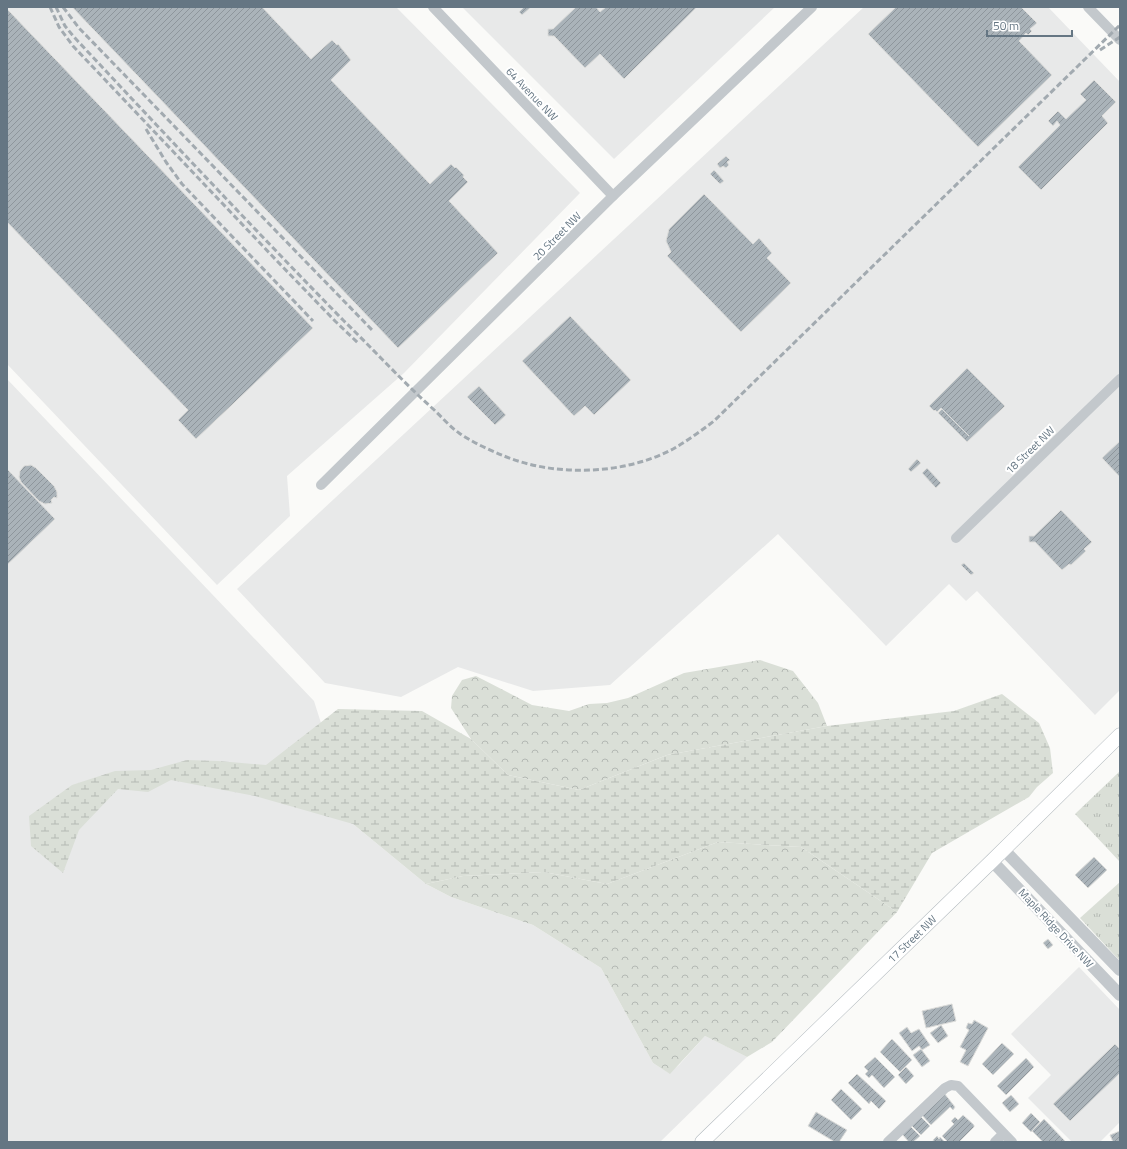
<svg xmlns="http://www.w3.org/2000/svg" width="1127" height="1149" viewBox="0 0 1127 1149" font-family="'Titillium Web',sans-serif">
	<style>
		.built { fill: #e8e9e9 }
		.forest { fill: url(#forest-crowns) }
		.wetland { fill: url(#wetland-marsh) }
		.park { fill: url(#park-tufts) }
		.building { fill: url(#building-hatch); stroke: #dcdcda }
		.lines { fill: none; stroke-linecap: round; stroke-linejoin: round }
		.secondary-casing { stroke: #b3babf; stroke-width: 15 }
		.minor { stroke: #c3c8cc; stroke-width: 10 }
		.tertiary { stroke: #c3c8cc; stroke-width: 12 }
		.secondary { stroke: #fff; stroke-width: 14 }
		.rail { stroke: #a2aab0; stroke-width: 3; stroke-dasharray: 6 3; stroke-linecap: butt }
		.labels { text-anchor: middle; stroke-width: 4; stroke-linejoin: round; paint-order: stroke }
		.street-label { font-size: 11px; fill: #657683; stroke: #fff }
	</style>
	<defs>
		<pattern id="forest-crowns" width="20" height="18" patternUnits="userSpaceOnUse"><rect width="20" height="18" fill="#dadfd7"/><path d="M2 6a3 3 0 1 1 6 0M12 15a3 3 0 1 1 6 0" fill="none" stroke="#b4b9b4"/></pattern>
		<pattern id="wetland-marsh" width="20" height="14" patternUnits="userSpaceOnUse"><rect width="20" height="14" fill="#dadfd7"/><path d="M1 5h8M5 5V1M11 12h8M15 12V8" fill="none" stroke="#b4b9b4"/></pattern>
		<pattern id="park-tufts" width="24" height="20" patternUnits="userSpaceOnUse"><rect width="24" height="20" fill="#dadfd7"/><path d="M3 7l-1-3M5 7V3M7 7l1-3M15 17l-1-3M17 17v-4M19 17l1-3" fill="none" stroke="#b4b9b4"/></pattern>
		<pattern id="building-hatch" width="6" height="6" patternUnits="userSpaceOnUse"><rect width="6" height="6" fill="#aab3b9"/><path d="M-1 1l2-2M0 6l6-6M5 7l2-2" fill="none" stroke="#8e969c"/></pattern>
	</defs>
	<rect width="100%" height="100%" fill="#fafaf8"/>
	<g class="built">
		<path d="M7 7H396L580 193 404 373 287 476 290 516 217 585 7 364Z"/>
		<path d="M462 7H775L614 159Z"/>
		<path d="M864 7H1048L1120 82V690L1095 715 977 591 966 601 949 584 886 646 778 534 610 685 533 691 458 667 401 697 325 683 237 589Z"/>
		<path d="M7 379 314 701 353 824 426 884 451 897 533 925 601 968 653 1063 669 1073 679 1065 705 1036 747 1057 660 1142H7Z"/>
		<path d="M1079 967 1120 1010V1122L1100 1142H1072L1028 1098 1051 1075 1011 1034Z"/>
	</g>
	<g class="forest">
		<path d="M760 660 793 671 818 703 827 726 667 755 579 790 508 775 471 739 451 708 452 696 462 680 476 676 532 705 569 711 589 704 607 703 628 698 684 673Z"/>
		<path d="M718 842 801 847 897 912 772 1042 747 1057 705 1036 670 1074 653 1063 601 968 533 925 451 897 426 884 463 876 544 872 607 884Z"/>
	</g>
	<path class="wetland" d="M1002 694 1039 723 1050 748 1053 773 1037 787 1029 797 932 853 897 912 801 847 718 842 607 884 544 872 463 876 426 884 353 824 255 796 171 780 148 792 118 789 79 830 63 873 31 846 29 816 72 785 115 771 151 770 187 760 218 761 266 765 338 709 422 711 471 739 508 775 579 790 667 755 827 726 954 711Z"/>
	<g class="park">
		<path d="M1120 771V862L1075 814Z"/>
		<path d="M1120 882V961L1080 918Z"/>
	</g>
	<g class="building">
		<path d="M72 7H262L311 59 332 40 337 45 338 44 351 60 331 80 430 184 451 164 455 168 456 167 464 175 463 177 468 182 449 201 498 253 398 348Z"/>
		<path d="M524 7H531L522 15 519 12Z"/>
		<path d="M576 7H596L600 12 606 7H697L624 79 600 54 585 68 554 36H548V29H553Z"/>
		<path d="M896 7H1021L1037 23 1030 29 1032 31 1028 35 1026 33 1019 41 1052 75 978 147 868 34Z"/>
		<path d="M7 9 313 328 196 439 178 420 188 410 7 222Z"/>
		<path d="M1094 80 1116 102 1102 116 1108 123 1041 190 1018 167 1060 125 1057 121 1053 126 1048 121 1058 111 1066 119 1086 100 1080 94Z"/>
		<path d="M726 156 730 160 727 162 729 165 726 168 723 166 720 168 717 164Z"/>
		<path d="M714 170 724 181 720 184 710 174Z"/>
		<path d="M704 194 753 244 759 238 772 253 767 258 791 283 741 332 667 256 671 252 666 241 669 229Z"/>
		<path d="M570 316 631 380 594 415 585 406 574 416 522 361Z"/>
		<path d="M967 368 1005 406 967 442 938 413 942 409 969 436 941 408 937 412 935 410 934 411 929 406Z"/>
		<path d="M479 386 506 415 495 425 467 397Z"/>
		<path d="M1120 441V477L1102 458Z"/>
		<path d="M917 459 921 463 911 472 908 469Z"/>
		<path d="M31 465 36 468 54 486 57 492V498L54 497 51 500 52 503 45 504 39 501 21 482 19 477 20 471 24 466Z"/>
		<path d="M927 468 941 483 936 488 922 473Z"/>
		<path d="M7 469 55 519 7 565Z"/>
		<path d="M1061 510 1092 542 1084 549 1086 551 1071 565 1069 564 1062 570 1035 542H1029V536H1034Z"/>
		<path d="M964 563 974 573 971 575 961 565Z"/>
		<path d="M1094 857 1107 870 1088 888 1075 875Z"/>
		<path d="M1048 939 1053 945 1048 949 1043 943Z"/>
		<path d="M952 1004 956 1021 926 1028 922 1011Z"/>
		<path d="M974 1020 988 1028 968 1066 960 1062 966 1050 960 1047 969 1030 966 1028 968 1023 972 1024Z"/>
		<path d="M941 1025 948 1036 938 1043 930 1033Z"/>
		<path d="M907 1027 911 1033 919 1029 930 1045 922 1050 919 1046 912 1051 899 1033Z"/>
		<path d="M892 1039 912 1060 900 1072 880 1052Z"/>
		<path d="M1002 1043 1014 1054 993 1075 982 1064Z"/>
		<path d="M1115 1044 1120 1049V1073L1070 1121 1053 1104Z"/>
		<path d="M921 1049 930 1061 922 1067 913 1055Z"/>
		<path d="M875 1057 895 1077 884 1088 872 1075 869 1078 865 1074 868 1071 864 1067Z"/>
		<path d="M1026 1058 1034 1067 1006 1095 997 1086Z"/>
		<path d="M906 1067 914 1076 906 1084 898 1075Z"/>
		<path d="M857 1074 886 1101 879 1109 871 1101 869 1104 848 1083Z"/>
		<path d="M841 1089 862 1109 851 1120 831 1100Z"/>
		<path d="M944 1093 955 1107 953 1110 950 1107 931 1125 920 1113Z"/>
		<path d="M1011 1095 1019 1104 1010 1112 1002 1103Z"/>
		<path d="M816 1112 847 1130 839 1142H835L808 1126Z"/>
		<path d="M1031 1113 1040 1122 1031 1132 1022 1123Z"/>
		<path d="M963 1115 974 1125V1127L959 1142H948L942 1136 954 1124 951 1121 955 1117 958 1120Z"/>
		<path d="M920 1116 930 1126 921 1135 911 1125Z"/>
		<path d="M1044 1119 1065 1141 1064 1142H1043L1032 1131Z"/>
		<path d="M910 1126 920 1136 913 1142H909L902 1134Z"/>
		<path d="M1120 1131V1142H1113L1110 1135Z"/>
		<path d="M937 1136 939 1139 940 1137 945 1142H934L933 1140Z"/>
	</g>
	<g class="lines">
		<g class="secondary-casing">
			<path id="secondary" d="M702 1142 992 861 1120 735"/>
		</g>
		<g class="minor">
			<path d="M433 7 613 196"/>
			<path d="M1088 7 1120 40"/>
			<path d="M321 485 613 196 812 7"/>
			<path d="M956 538 1120 379"/>
			<path d="M888 1142 945 1088 951 1085 958 1086 1012 1142"/>
			<path d="M995 1142 1003 1134"/>
		</g>
		<g class="tertiary">
			<path d="M1004 850 1120 970"/>
			<path d="M992 861 1120 995"/>
		</g>
		<use href="#secondary" class="secondary"/>
		<g class="rail">
			<path d="M50 7 59 27 73 46 277 261 335 321 358 343"/>
			<path d="M56 7 65 26 74 37C163 132 252 227 343 320 373 349 401 380 432 408 441 416 449 426 459 433 472 442 489 450 504 456 555 477 624 475 673 449 687 441 701 431 714 421L1120 25"/>
			<path d="M63 7 79 28 374 332"/>
			<path d="M1100 50 1120 37"/>
			<path d="M146 129 166 162 182 184 313 321"/>
		</g>
	</g>
	<g class="labels">
		<g class="street-label">
			<text transform="translate(532 94) rotate(46)" y="4">64 Avenue NW</text>
			<text transform="translate(557 236) rotate(-45)" y="4">20 Street NW</text>
			<text transform="translate(1030 450) rotate(-44)" y="4">18 Street NW</text>
			<text transform="translate(1056 928) rotate(47)" y="4">Maple Ridge Drive NW</text>
			<text transform="translate(912 939) rotate(-44)" y="4">17 Street NW</text>
		</g>
	</g>
	<rect width="1127" height="1149" fill="none" stroke="#657683" stroke-width="16"/>
	<path d="M987 30v6h85v-6" fill="none" stroke="#657683" stroke-width="2"/>
	<text x="993" y="30" font-size="12" fill="#657683" stroke="#ffffff" stroke-width="3" paint-order="stroke">50 m</text>
</svg>
